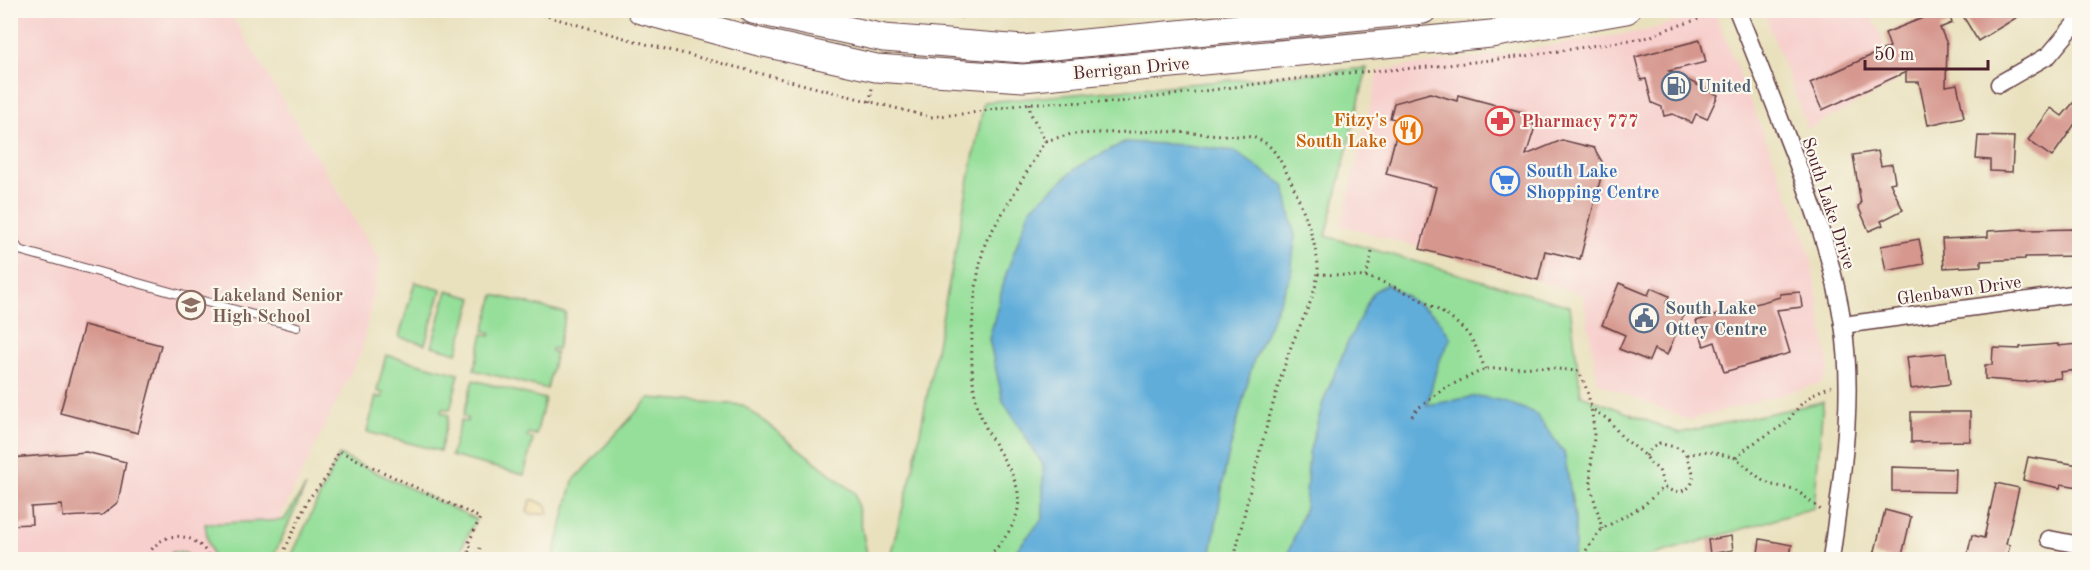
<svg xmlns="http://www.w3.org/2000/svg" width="2090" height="570" viewBox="0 0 2090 570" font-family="'Old Standard TT',serif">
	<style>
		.built { fill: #f7d0cd }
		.green { fill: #95df9a; stroke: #707f62; stroke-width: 1.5 }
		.sand { fill: #eeda9e; stroke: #9c7c64; stroke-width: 1.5 }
		.water { fill: #60adda; stroke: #556682; stroke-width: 1.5 }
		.building { fill: #d6978e }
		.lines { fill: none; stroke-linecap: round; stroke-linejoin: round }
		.lane-casing { stroke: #623c41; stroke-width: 10 }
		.street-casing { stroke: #623c41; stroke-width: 19 }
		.primary-casing { stroke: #623c41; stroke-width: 29 }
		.path { stroke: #623c41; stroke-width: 3; stroke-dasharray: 1.5 4.5; stroke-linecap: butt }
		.lane { stroke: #fff; stroke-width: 8 }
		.street { stroke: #fff; stroke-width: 16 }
		.primary { stroke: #fff; stroke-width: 27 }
		.labels { text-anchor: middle; stroke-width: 4.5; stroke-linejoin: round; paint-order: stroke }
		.street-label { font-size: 18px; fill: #4a1f2b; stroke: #fbf7ec }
		.service-label { font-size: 18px; font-weight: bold; fill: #4e5e75; stroke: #fbf7ec; text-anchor: start }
		.food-label { font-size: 18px; font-weight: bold; fill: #c56008; stroke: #fbf7ec; text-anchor: end }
		.health-label { font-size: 18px; font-weight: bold; fill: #be3a42; stroke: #fbf7ec; text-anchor: start }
		.shop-label { font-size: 18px; font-weight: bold; fill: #366cbe; stroke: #fbf7ec; text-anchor: start }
		.education-label { font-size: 18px; font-weight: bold; fill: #785e54; stroke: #fbf7ec; text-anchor: start }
	</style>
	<rect width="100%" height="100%" fill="#fbf7ec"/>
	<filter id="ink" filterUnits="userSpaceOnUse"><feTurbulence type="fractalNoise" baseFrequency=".0167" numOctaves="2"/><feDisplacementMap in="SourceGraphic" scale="12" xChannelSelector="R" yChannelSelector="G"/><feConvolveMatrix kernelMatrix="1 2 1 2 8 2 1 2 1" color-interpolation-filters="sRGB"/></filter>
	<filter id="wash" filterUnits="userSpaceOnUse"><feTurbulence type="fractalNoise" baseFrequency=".008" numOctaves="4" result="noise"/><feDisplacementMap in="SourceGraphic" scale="24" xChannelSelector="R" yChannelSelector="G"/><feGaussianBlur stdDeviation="1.35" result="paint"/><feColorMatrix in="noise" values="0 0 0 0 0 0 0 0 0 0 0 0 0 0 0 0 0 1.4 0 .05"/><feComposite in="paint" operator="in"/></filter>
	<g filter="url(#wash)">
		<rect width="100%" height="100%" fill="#e9e1be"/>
		<g class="built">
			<path d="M1763 10 1867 11 1880 32 1896 83 1808 129Z"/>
			<path d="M10 11H229L380 261 362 350 260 559H11Z"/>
			<path d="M1707 11H1714L1804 234 1812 263 1829 369 1822 383 1689 420 1598 383 1583 294 1341 225 1379 70 1500 54 1649 30Z"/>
		</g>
		<g class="green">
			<path d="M1367 68 1326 236 1570 306 1581 395 1679 433 1823 402 1814 508 1640 559 1597 560 1595 558 1593 560H889L913 469 984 102Z"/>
			<path d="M415 282 441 290 425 344 399 337Z"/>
			<path d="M447 291 473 298 457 353 432 346Z"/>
			<path d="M494 295 566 313 557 349 552 348 551 351 556 353 547 389 474 370 483 334 490 336 491 333 484 331Z"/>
			<path d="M386 355 459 374 450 410 443 408 441 412 449 415 440 451 367 432 376 396 382 398 383 393 377 391Z"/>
			<path d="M473 380 545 399 536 435 528 433 527 437 533 439 524 475 451 456 461 420 467 422 468 418 463 416Z"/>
			<path d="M649 398 743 405 855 493 868 559H553L573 481Z"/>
			<path d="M339 455 476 519 456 559H290Z"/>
			<path d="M306 486 272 559H214L208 542 205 524 284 520Z"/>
			<path d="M173 552 185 553 193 559H163Z"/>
		</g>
		<path class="sand" d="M531 500H535L547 506 549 514H530L527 511Z"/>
		<g class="water">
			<path d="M1124 142 1186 145 1234 151 1284 185 1295 237 1291 275 1253 362 1226 465 1210 559H1009L1043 518V465L1003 401 989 339 1006 274 1030 209 1076 168Z"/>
			<path d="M1387 284 1436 316 1451 338 1438 363 1427 405 1478 396 1503 401 1535 413 1564 452 1575 518V547L1572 559H1286L1305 507 1309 453 1323 402 1346 346 1373 292Z"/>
		</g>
		<g id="blocks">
			<g class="building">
				<path d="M1943 10H1948L1952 23 1940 28 1947 44 1946 86 1957 84 1964 117 1928 125 1919 82H1906V72L1822 110 1810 83 1890 47 1885 33Z"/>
				<path d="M1972 10H2029L1978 41 1963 16Z"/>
				<path d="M1700 40 1706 62 1669 71 1718 95 1707 119 1696 114 1692 123 1673 114 1664 116 1662 107 1652 103 1646 79 1641 80 1635 57Z"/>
				<path d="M1430 93 1457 101 1458 95 1526 113 1535 127 1526 155 1562 140 1594 148 1604 165 1580 259 1545 251 1538 280 1420 249 1436 187 1386 174 1400 120 1390 118 1394 103Z"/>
				<path d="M2079 96V118L2052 157 2028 140 2051 108 2062 116Z"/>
				<path d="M1978 136 2014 137 2012 172 1990 171V160L1976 159Z"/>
				<path d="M1878 151 1881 166 1892 164 1895 182 1890 183 1903 210 1881 221 1883 225 1869 231 1858 206 1861 204 1853 155Z"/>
				<path d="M2023 229V230L2079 229V256L2025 257V259L1981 261V266L1944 268 1942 239 1988 237V231Z"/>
				<path d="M1919 239 1924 264 1886 271 1881 246Z"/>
				<path d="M1619 283 1648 295 1651 288 1669 296 1666 303 1685 311 1667 355 1654 349 1649 361 1619 349 1625 335 1602 325Z"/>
				<path d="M1800 292 1802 307 1777 310 1790 353 1724 372 1715 342 1704 346 1696 321 1780 297V294Z"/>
				<path d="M84 325 161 345 138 433 60 413Z"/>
				<path d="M2058 344V346L2079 344V370L2060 372 2061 378 2023 382 1985 379V365H1992L1993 348 2020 349V347Z"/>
				<path d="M1946 353 1950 384 1911 389 1907 357Z"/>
				<path d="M1911 412H1970V441L1911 442Z"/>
				<path d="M86 452 126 462 118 502 102 515 63 517 62 505 31 507 32 524 10 525V458Z"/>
				<path d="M2028 457 2079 465V487L2061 484 2060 488 2023 480Z"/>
				<path d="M1892 467 1956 469 1955 492 1892 491Z"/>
				<path d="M1996 483 2019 488 2006 544 2010 545 2006 560H1966L1972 535 1984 538Z"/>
				<path d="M1885 510 1911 517 1901 560 1874 555Z"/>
				<path d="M1731 536 1733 550 1710 554 1708 540Z"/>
				<path d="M1760 539 1792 545 1789 560H1757Z"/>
			</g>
		</g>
	</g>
	<g filter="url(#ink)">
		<use href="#blocks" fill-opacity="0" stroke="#623c41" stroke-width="1.5"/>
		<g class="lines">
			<g class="lane-casing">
				<path id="lane" d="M10 236 19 250 297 327"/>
			</g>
			<g class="street-casing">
				<g id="street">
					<path d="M1737 10C1754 52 1771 95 1787 137 1811 198 1833 259 1843 324 1855 402 1841 482 1831 560"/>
					<path d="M1999 84 2049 55 2080 18"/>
					<path d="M1843 325 2080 293"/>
					<path d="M2049 539 2080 545"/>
				</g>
			</g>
			<g class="primary-casing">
				<g id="primary">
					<path d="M641 10 755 41 876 68 1023 78 1491 34 1626 10"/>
					<path d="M753 10 884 38 1023 49 1423 10"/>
				</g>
			</g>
			<g class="path">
				<path d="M525 10 646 44 930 117 972 113 1030 103 1119 102 1333 74 1429 67 1526 56 1650 37C1670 25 1696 24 1715 10"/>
				<path d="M944 10 954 16 965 18 970 10"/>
				<path d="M870 102 872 88"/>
				<path d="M1030 103V112L1045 141 1072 134 1161 131 1253 137C1260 140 1266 142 1272 149 1289 168 1320 246 1318 271 1316 299 1298 326 1289 352 1267 420 1249 490 1234 560"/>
				<path d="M1318 274C1335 275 1353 275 1369 278 1394 284 1449 312 1466 332 1475 342 1480 356 1485 369"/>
				<path d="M1366 277 1373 248"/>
				<path d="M1589 407 1609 420 1621 436 1646 456 1650 463 1659 470 1664 487C1683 500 1702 483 1689 464 1687 460 1687 454 1683 451 1678 446 1666 446 1660 443L1651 449 1646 456"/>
				<path d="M1412 416 1417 409 1445 388 1485 369 1537 367 1577 371C1587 379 1594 419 1594 433 1594 450 1589 466 1591 484 1593 499 1599 514 1602 529"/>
				<path d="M1687 455 1707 451 1736 458 1762 480 1772 485 1795 489 1821 510"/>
				<path d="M1736 458 1749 446 1785 424 1802 403 1815 393 1831 386"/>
				<path d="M146 560C159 527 197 530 211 560"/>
				<path d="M280 560 309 498 327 477 339 451 480 518 468 544 471 547 465 560"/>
				<path d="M475 560 480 548"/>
				<path d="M985 560C1058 489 992 468 976 400 967 361 973 279 986 241L1045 141"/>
				<path d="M1579 560 1602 529 1644 505 1664 487"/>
			</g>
			<use href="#lane" class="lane"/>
			<use href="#street" class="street"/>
			<use href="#primary" class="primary"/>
		</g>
	</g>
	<defs>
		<g id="fuel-ring" transform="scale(1.5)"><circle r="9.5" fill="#fbf7ec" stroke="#5c6f8a" stroke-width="1.5"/><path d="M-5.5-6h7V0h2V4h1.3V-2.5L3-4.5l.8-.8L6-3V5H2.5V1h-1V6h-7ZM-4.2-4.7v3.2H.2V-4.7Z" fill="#5c6f8a"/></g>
		<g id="pharmacy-ring" transform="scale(1.5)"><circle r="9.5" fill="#fbf7ec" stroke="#e0444e" stroke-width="1.5"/><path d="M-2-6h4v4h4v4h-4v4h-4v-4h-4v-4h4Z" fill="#e0444e"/></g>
		<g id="restaurant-ring" transform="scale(1.5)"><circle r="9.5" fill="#fbf7ec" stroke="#e8710a" stroke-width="1.5"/><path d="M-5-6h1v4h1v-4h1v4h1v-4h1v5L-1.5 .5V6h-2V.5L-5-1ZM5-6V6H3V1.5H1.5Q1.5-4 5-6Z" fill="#e8710a"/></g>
		<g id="supermarket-ring" transform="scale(1.5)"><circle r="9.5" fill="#fbf7ec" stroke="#3f7fe0" stroke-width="1.5"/><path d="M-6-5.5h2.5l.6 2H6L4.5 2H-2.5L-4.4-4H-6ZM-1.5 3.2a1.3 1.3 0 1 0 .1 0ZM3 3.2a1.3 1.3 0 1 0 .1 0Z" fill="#3f7fe0"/></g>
		<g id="school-ring" transform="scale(1.5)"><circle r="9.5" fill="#fbf7ec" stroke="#8d6e63" stroke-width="1.5"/><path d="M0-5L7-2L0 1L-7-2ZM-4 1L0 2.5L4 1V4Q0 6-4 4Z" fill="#8d6e63"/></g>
		<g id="civic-ring" transform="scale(1.5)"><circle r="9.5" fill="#fbf7ec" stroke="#5c6f8a" stroke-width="1.5"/><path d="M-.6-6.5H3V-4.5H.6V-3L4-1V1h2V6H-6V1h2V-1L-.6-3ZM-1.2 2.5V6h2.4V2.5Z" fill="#5c6f8a"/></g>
	</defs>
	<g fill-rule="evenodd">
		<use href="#fuel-ring" x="1676" y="86"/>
		<use href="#pharmacy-ring" x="1500" y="121"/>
		<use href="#restaurant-ring" x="1408" y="130"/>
		<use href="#supermarket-ring" x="1505" y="181"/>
		<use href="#school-ring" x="191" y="305"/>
		<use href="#civic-ring" x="1644" y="318"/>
	</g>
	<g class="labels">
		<g class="street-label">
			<text transform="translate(1131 68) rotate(-5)" y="6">Berrigan Drive</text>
			<text transform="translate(1829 203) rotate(72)" y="6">South Lake Drive</text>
			<text transform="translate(1959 290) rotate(-8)" y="6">Glenbawn Drive</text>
		</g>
		<g class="service-label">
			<text x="1697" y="92">United</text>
			<text x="1665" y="314">South Lake<tspan x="1665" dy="21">Ottey Centre</tspan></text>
		</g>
		<g class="food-label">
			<text x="1387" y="126">Fitzy's<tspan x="1387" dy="21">South Lake</tspan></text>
		</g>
		<g class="health-label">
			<text x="1521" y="127">Pharmacy 777</text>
		</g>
		<g class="shop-label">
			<text x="1526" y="177">South Lake<tspan x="1526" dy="21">Shopping Centre</tspan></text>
		</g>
		<g class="education-label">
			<text x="212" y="301">Lakeland Senior<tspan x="212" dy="21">High School</tspan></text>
		</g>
	</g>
	<rect width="2090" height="570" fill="none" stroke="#fbf7ec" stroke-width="36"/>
	<path d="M1865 60v9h123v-9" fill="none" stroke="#4a1f2b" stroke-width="3"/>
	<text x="1874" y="60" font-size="18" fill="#4a1f2b" stroke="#fbf7ec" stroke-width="4.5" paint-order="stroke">50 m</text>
</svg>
